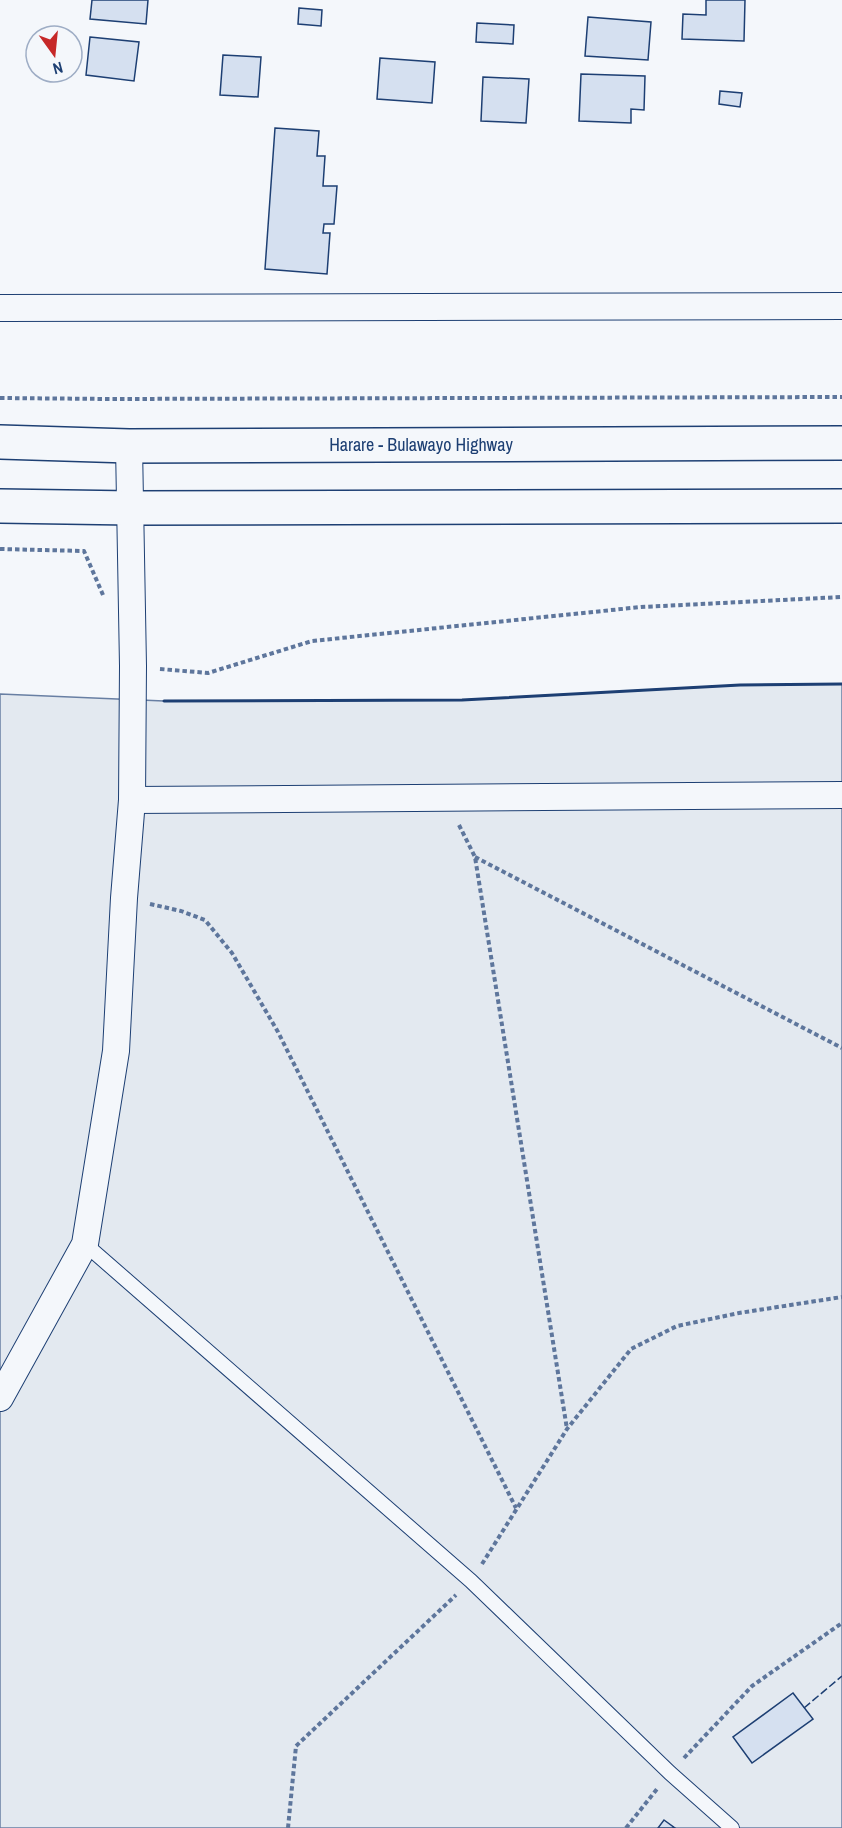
<svg xmlns="http://www.w3.org/2000/svg" width="842" height="1828" viewBox="0 0 842 1828" font-family="'Archivo Narrow',sans-serif">
	<style>
		.green { fill: #e3e9f0; stroke: #687fa3; stroke-width: 1.5 }
		.building { fill: #d5e0f0; stroke: #1d3f73; stroke-width: 1.5 }
		.lines { fill: none; stroke-linecap: round; stroke-linejoin: round }
		.service-casing { stroke: #1d3f73; stroke-width: 16 }
		.minor-casing { stroke: #1d3f73; stroke-width: 28 }
		.trunk-casing { stroke: #1d3f73; stroke-width: 36 }
		.path { stroke: #5e769c; stroke-width: 4; stroke-dasharray: 4.5 3; stroke-linecap: butt }
		.service { stroke: #f4f7fb; stroke-width: 14 }
		.minor { stroke: #f4f7fb; stroke-width: 26 }
		.trunk { stroke: #f4f7fb; stroke-width: 33 }
		.fence { stroke: #1d3f73; stroke-width: 1.5; stroke-dasharray: 8 3; stroke-linecap: butt }
		.wall { stroke: #1d3f73; stroke-width: 3 }
		.labels { text-anchor: middle; stroke-width: 4.5; stroke-linejoin: round; paint-order: stroke }
		.street-label { font-size: 18px; fill: #1d3f73; stroke: #f4f7fb }
	</style>
	<rect width="100%" height="100%" fill="#f4f7fb"/>
	<path class="green" d="M842 684V1828H0V694L164 701 462 700 740 685Z"/>
	<g class="building">
		<path d="M92 0H148L146 24 90 19Z"/>
		<path d="M706 0H745L744 41 682 39 683 14 706 15Z"/>
		<path d="M299 8 322 10 321 26 298 24Z"/>
		<path d="M588 17 651 22 648 60 585 56Z"/>
		<path d="M477 23 514 25 513 44 476 42Z"/>
		<path d="M90 37 139 42 134 81 86 75Z"/>
		<path d="M223 55 261 57 258 97 220 95Z"/>
		<path d="M380 58 435 62 432 103 377 99Z"/>
		<path d="M581 74 645 76 644 110 631 109V123L579 121Z"/>
		<path d="M483 77 529 79 526 123 481 121Z"/>
		<path d="M720 91 742 93 740 107 719 104Z"/>
		<path d="M275 128 319 131 317 156H325L323 186H337L334 224H324L323 233H330L327 274 265 269Z"/>
		<path d="M793 1693 813 1719 752 1763 733 1737Z"/>
		<path d="M664 1820 675 1828H658Z"/>
	</g>
	<g class="lines">
		<g class="service-casing">
			<path id="service" d="M85 1244 471 1581 670 1773 732 1828"/>
		</g>
		<g class="minor-casing">
			<g id="minor">
				<path d="M0 308 842 306"/>
				<path d="M132 800 842 795"/>
				<path d="M0 1398 85 1244 116 1051 124 898 132 800 133 666 129 446"/>
			</g>
		</g>
		<g class="trunk-casing">
			<g id="trunk">
				<path d="M0 442 129 446 842 443"/>
				<path d="M0 506 132 508 842 506"/>
			</g>
		</g>
		<g class="path">
			<path d="M0 398 109 399 842 397"/>
			<path d="M0 549 84 551 103 595"/>
			<path d="M160 669 208 673 312 641 641 607 842 597"/>
			<path d="M459 825 475 857 567 1429"/>
			<path d="M475 857 842 1048"/>
			<path d="M150 904 181 911 205 920 232 953 278 1032 516 1508"/>
			<path d="M482 1564 567 1429 631 1349 677 1326 739 1313 842 1297"/>
			<path d="M684 1758 752 1686 842 1623"/>
			<path d="M288 1828 296 1746 456 1595"/>
			<path d="M626 1828 657 1789"/>
		</g>
		<use href="#service" class="service"/>
		<use href="#minor" class="minor"/>
		<use href="#trunk" class="trunk"/>
		<path class="fence" d="M804 1708 842 1676"/>
		<path class="wall" d="M164 701 462 700 740 685 842 684"/>
	</g>
	<g class="labels">
		<g class="street-label">
			<text x="421" y="451">Harare - Bulawayo Highway</text>
		</g>
	</g>
	<g transform="translate(54 54) rotate(165)"><circle r="28" fill="#f4f7fb" stroke="#9eadc5" stroke-width="1.5"/>
	<path d="M0-4.5L10 22L0 15L-10 22Z" fill="#c62828"/>
	<text y="-9" font-size="16" font-weight="bold" text-anchor="middle" fill="#1d3f73">N</text>
	</g>
</svg>
